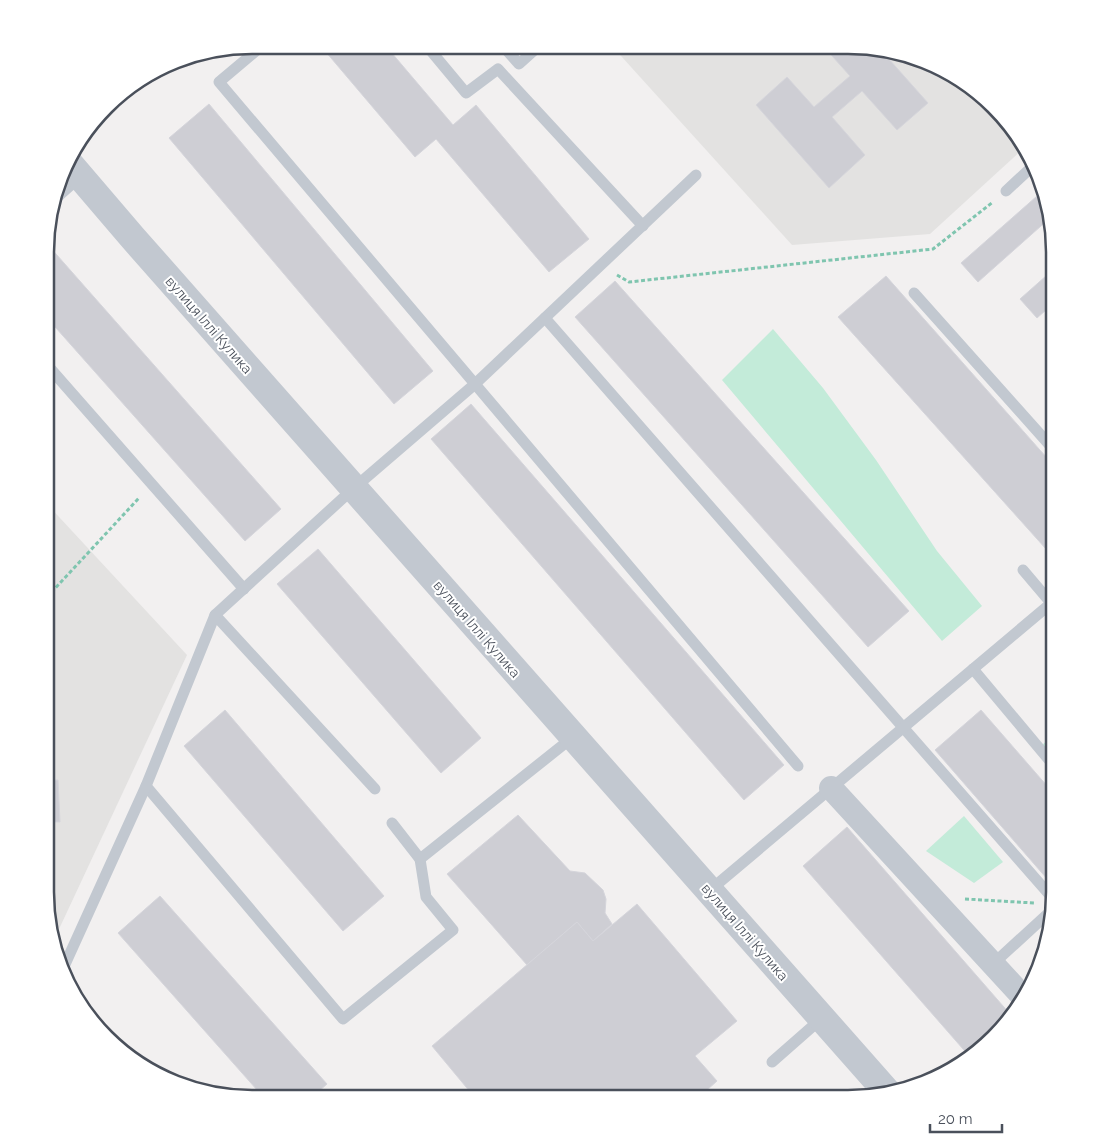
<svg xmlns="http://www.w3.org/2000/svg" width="1100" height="1144" viewBox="0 0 1100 1144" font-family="Raleway,sans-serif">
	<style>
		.education { fill: #e3e2e1 }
		.green { fill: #c3ebd9 }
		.building { fill: #ceced4; stroke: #d5d5db }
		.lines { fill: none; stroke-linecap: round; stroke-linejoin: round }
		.path { stroke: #7fc5af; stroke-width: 3; stroke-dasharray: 4 2.5; stroke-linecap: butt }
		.service { stroke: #c2c8d0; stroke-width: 11 }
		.minor { stroke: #c2c8d0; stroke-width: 24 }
		.tertiary { stroke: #c2c8d0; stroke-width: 28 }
		.labels { text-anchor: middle; stroke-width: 4; stroke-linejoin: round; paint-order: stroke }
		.street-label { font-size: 14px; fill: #4a505b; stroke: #fff }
		.rim { fill: none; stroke: #4a505b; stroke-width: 2.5 }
	</style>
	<rect width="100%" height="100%" fill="#f2f0f0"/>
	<g class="education">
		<path d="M612 46 875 47 952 73 1020 137 1025 147 930 234 792 245Z"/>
		<path d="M47 504 187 655 53 942 45 905Z"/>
	</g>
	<g class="green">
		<path d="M773 329 823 388 876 460 937 551 982 606 942 641 722 380Z"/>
		<path d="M1055 734V760L1042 745Z"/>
		<path d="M964 816 1003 862 974 883 926 851Z"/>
	</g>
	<g class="building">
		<path d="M320 45H385L453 125 476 105 589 239 549 272 436 139 415 157Z"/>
		<path d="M824 47H875L880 49 928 103 897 130 862 91 832 117 865 155 829 188 756 105 787 77 814 107 850 76Z"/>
		<path d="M209 104 433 371 394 404 169 138Z"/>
		<path d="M1045 189 1050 218 978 282 961 263Z"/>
		<path d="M49 246 281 509 245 541 48 319Z"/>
		<path d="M1055 268V302L1037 318 1020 299Z"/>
		<path d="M886 276 1055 467V541L1046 549 838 317Z"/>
		<path d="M615 281 909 611 868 647 575 317Z"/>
		<path d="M471 404 784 765 744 800 431 439Z"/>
		<path d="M318 549 481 738 441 773 277 584Z"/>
		<path d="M52 674 54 722 46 723 47 675Z"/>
		<path d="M225 710 384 896 343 931 184 746Z"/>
		<path d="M981 710 1055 795V888L935 750Z"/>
		<path d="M46 780H58L60 822H46Z"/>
		<path d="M518 815 570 871 585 873 603 890 606 899 605 913 612 924 593 941 577 922 527 965 447 874Z"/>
		<path d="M847 827 1010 1014 970 1057 803 866Z"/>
		<path d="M160 896 327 1084 310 1099H265L118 933Z"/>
		<path d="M637 904 737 1021 695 1056 717 1081 697 1099H476L432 1046 577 922 593 941Z"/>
	</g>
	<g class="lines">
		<g class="path">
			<path d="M617 275 629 282 933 249 993 202"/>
			<path d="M47 597 139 498"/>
			<path d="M965 899 1034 903"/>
		</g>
		<g class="service">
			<path d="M426 45 466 93 498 69 643 226"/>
			<path d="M503 46 519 64 539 46"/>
			<path d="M1019 136 1020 137"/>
			<path d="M696 175 475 384 798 766"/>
			<path d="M1006 191 1034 165"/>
			<path d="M53 201 80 177"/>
			<path d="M914 293 1055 451"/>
			<path d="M545 318 1055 901"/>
			<path d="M48 366 244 589"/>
			<path d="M1023 570 1051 603"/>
			<path d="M215 615 375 789"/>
			<path d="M973 669 1055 767"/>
			<path d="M146 786 343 1019 453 930 426 897 420 859"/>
			<path d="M392 823 420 859 573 737"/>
			<path d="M709 891 1055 600"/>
			<path d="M993 964 1053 909"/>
			<path d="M62 971 146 786 215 615 354 488 475 384 219 82 263 45"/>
			<path d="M772 1062 822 1018"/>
			<path d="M868 1097 881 1086"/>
		</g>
		<path class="minor" d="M831 788 1024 998"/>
		<path class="tertiary" d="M68 162 133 238 888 1093"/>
	</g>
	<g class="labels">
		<g class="street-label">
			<text transform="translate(209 325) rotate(49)" y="5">вулиця Іллі Кулика</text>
			<text transform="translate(477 629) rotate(49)" y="5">вулиця Іллі Кулика</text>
			<text transform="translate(745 932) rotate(49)" y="5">вулиця Іллі Кулика</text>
		</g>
	</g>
	<path d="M0 0H1100V1144H0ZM252 54H848A198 198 0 0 1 1046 252V892A198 198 0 0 1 848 1090H252A198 198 0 0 1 54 892V252A198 198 0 0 1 252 54Z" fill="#fff" fill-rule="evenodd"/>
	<path class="rim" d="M252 54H848A198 198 0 0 1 1046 252V892A198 198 0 0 1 848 1090H252A198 198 0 0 1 54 892V252A198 198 0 0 1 252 54Z"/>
	<path d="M930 1124v8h72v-8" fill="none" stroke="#4a505b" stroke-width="2.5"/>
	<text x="938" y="1124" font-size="15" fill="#4a505b" stroke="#ffffff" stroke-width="4" paint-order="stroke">20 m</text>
</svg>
